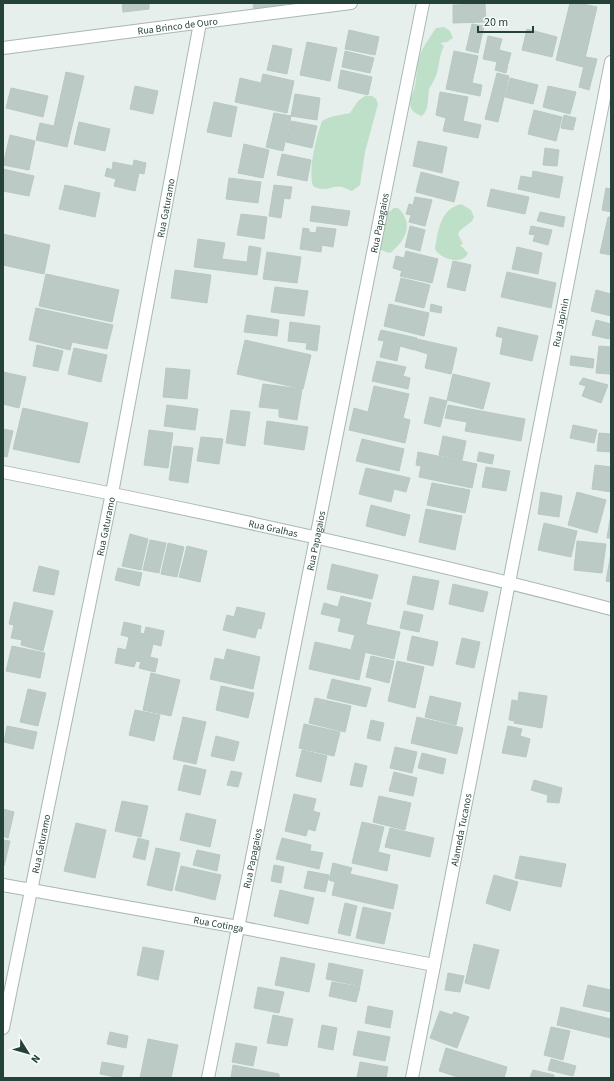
<svg xmlns="http://www.w3.org/2000/svg" width="614" height="1081" viewBox="0 0 614 1081" font-family="'Source Sans 3',sans-serif">
	<style>
		.green { fill: #bfe0c8 }
		.building { fill: #bbcac4; stroke: #b8c9c2 }
		.lines { fill: none; stroke-linecap: round; stroke-linejoin: round }
		.minor-casing { stroke: #a8b8b2; stroke-width: 14 }
		.minor { stroke: #fff; stroke-width: 12 }
		.labels { text-anchor: middle; stroke-width: 3; stroke-linejoin: round; paint-order: stroke }
		.street-label { font-size: 10px; fill: #24423a; stroke: #f7fbf9 }
	</style>
	<rect width="100%" height="100%" fill="#e6efeb"/>
	<g class="green">
		<path d="M444 27 450 31 453 38 447 42 440 43 444 46C438 57 440 71 433 82 432 85 429 87 429 90 427 100 430 108 422 116 404 110 411 100 415 86 417 76 416 65 420 55 423 46 431 36 436 28Z"/>
		<path d="M365 96H372L376 99 378 104 365 152 360 185 352 191C349 190 346 188 342 187 331 185 325 193 313 186 308 169 316 138 322 121L330 117 350 113 358 101Z"/>
		<path d="M461 204 471 210 474 217C471 225 462 226 458 234L463 244 460 245 468 253C463 266 440 259 435 249 438 231 440 209 461 204Z"/>
		<path d="M394 208H398C415 224 405 241 390 253L386 252 379 249 385 215Z"/>
	</g>
	<g class="building">
		<path d="M122 3H149V9L123 12Z"/>
		<path d="M253 3H285V7L254 10Z"/>
		<path d="M570 3H579L597 7 583 67 556 60Z"/>
		<path d="M485 4 486 22 453 23V5Z"/>
		<path d="M472 24 484 26 478 53 466 50Z"/>
		<path d="M527 29 557 37 552 57 522 50Z"/>
		<path d="M349 30 379 37 375 55 345 49Z"/>
		<path d="M488 36 502 39 499 50 511 53 508 64 483 59Z"/>
		<path d="M307 42 337 48 330 81 300 75Z"/>
		<path d="M273 45 292 49 287 74 267 70Z"/>
		<path d="M345 51 374 58 370 73 342 67Z"/>
		<path d="M454 51 478 56 472 83 482 85 480 96 446 89Z"/>
		<path d="M586 57 597 59 589 90 579 87Z"/>
		<path d="M497 62 508 65 506 73 495 70Z"/>
		<path d="M341 70 372 77 368 95 338 88Z"/>
		<path d="M66 72 84 76 67 147 36 140 40 123 54 126Z"/>
		<path d="M497 73 509 76 498 122 485 119Z"/>
		<path d="M263 74 294 81 287 113 235 102 240 78 261 83Z"/>
		<path d="M510 78 538 85 533 104 505 97Z"/>
		<path d="M135 86 158 91 153 114 130 109Z"/>
		<path d="M548 86 576 92 570 114 543 107Z"/>
		<path d="M11 88 48 96 43 117 6 108Z"/>
		<path d="M440 92 468 97 463 121 481 125 478 138 443 131 446 118 436 115Z"/>
		<path d="M295 94 320 98 317 120 291 116Z"/>
		<path d="M214 102 237 107 231 137 207 132Z"/>
		<path d="M534 110 562 117 556 141 528 134Z"/>
		<path d="M274 113 291 116 283 151 266 147Z"/>
		<path d="M564 115 576 118 573 130 561 128Z"/>
		<path d="M291 121 317 126 312 148 286 142Z"/>
		<path d="M79 122 110 129 105 151 74 144Z"/>
		<path d="M10 135 35 141 29 170 3 165Z"/>
		<path d="M418 141 447 147 442 173 413 166Z"/>
		<path d="M244 144 269 150 263 178 238 173Z"/>
		<path d="M545 148 559 150 557 166 543 165Z"/>
		<path d="M282 154 311 160 307 181 277 175Z"/>
		<path d="M134 160 146 163 144 174 139 173 135 191 114 186 116 179 105 176 107 168 112 170 113 162 133 166Z"/>
		<path d="M3 169 34 176 29 196 3 191Z"/>
		<path d="M533 171 563 177 559 198 518 189 521 176 532 178Z"/>
		<path d="M421 172 459 182 454 202 416 192Z"/>
		<path d="M229 178 261 182 258 203 226 199Z"/>
		<path d="M65 185 100 193 95 217 59 209Z"/>
		<path d="M274 185 292 187 290 199 284 198 281 218 269 216Z"/>
		<path d="M606 188 611 189V212L602 210Z"/>
		<path d="M491 189 529 197 525 214 487 206Z"/>
		<path d="M415 197 432 200 425 226 409 222 411 215 406 214 409 204 413 205Z"/>
		<path d="M312 206 350 211 347 226 310 221Z"/>
		<path d="M540 212 565 217 563 227 537 221Z"/>
		<path d="M241 214 267 217 264 239 237 235Z"/>
		<path d="M608 217H611V255L600 253Z"/>
		<path d="M410 226 425 230 420 251 405 247Z"/>
		<path d="M531 226 552 230 548 245 533 241 535 235 529 234Z"/>
		<path d="M317 227 336 229 333 247 322 245 321 252 300 249 303 228 309 229V232L316 233Z"/>
		<path d="M3 234 50 245 44 274 3 265Z"/>
		<path d="M198 239 225 243 222 259 247 262 249 246 261 248 257 275 194 267Z"/>
		<path d="M517 247 542 253 538 274 512 269Z"/>
		<path d="M406 251 438 259 432 283 400 276 402 271 393 268 396 256 404 258Z"/>
		<path d="M267 252 301 257 297 283 263 279Z"/>
		<path d="M453 261 471 265 465 291 447 287Z"/>
		<path d="M175 270 211 275 207 303 171 298Z"/>
		<path d="M507 272 556 283 551 308 501 297Z"/>
		<path d="M46 274 119 290 112 322 39 306Z"/>
		<path d="M401 278 430 285 424 308 395 301Z"/>
		<path d="M275 287 308 291 304 316 271 312Z"/>
		<path d="M596 290 611 294V316L591 311Z"/>
		<path d="M389 304 429 313 424 336 384 326Z"/>
		<path d="M431 304 442 307 441 313 430 311Z"/>
		<path d="M36 308 113 325 107 349 72 342 70 350 29 340Z"/>
		<path d="M247 315 279 320 277 336 244 332Z"/>
		<path d="M596 320 611 324 609 339 592 335Z"/>
		<path d="M290 322 320 326 317 351 306 349 307 343 288 341Z"/>
		<path d="M498 327 538 336 532 361 500 354 503 338 496 336Z"/>
		<path d="M381 330 417 338 414 350 400 346 397 361 380 357 384 341 378 340Z"/>
		<path d="M417 339 457 348 451 374 425 368 428 354 415 350Z"/>
		<path d="M245 340 311 355 303 389 237 374Z"/>
		<path d="M37 345 63 351 58 371 33 366Z"/>
		<path d="M599 346 611 347 610 374 596 373Z"/>
		<path d="M74 348 107 355 101 382 68 374Z"/>
		<path d="M571 356 594 359 593 368 570 365Z"/>
		<path d="M377 361 406 367 403 376 410 378 408 389 372 381Z"/>
		<path d="M166 368 190 370 187 399 163 397Z"/>
		<path d="M3 372 26 377 19 408 3 404Z"/>
		<path d="M453 374 490 383 483 409 447 400Z"/>
		<path d="M583 378 608 385 601 403 582 396 586 386 579 384Z"/>
		<path d="M263 384 302 389 297 420 279 417V409L259 407Z"/>
		<path d="M374 386 409 394 403 418 410 420 405 443 349 430 354 408 368 412Z"/>
		<path d="M430 397 447 401 440 427 424 423Z"/>
		<path d="M167 405 198 409 195 430 164 426Z"/>
		<path d="M448 405 525 419 521 441 465 431 467 422 445 418Z"/>
		<path d="M23 408 88 423 79 463 13 449Z"/>
		<path d="M231 410 250 412 245 446 226 443Z"/>
		<path d="M267 421 308 427 304 450 264 444Z"/>
		<path d="M573 425 597 430 594 443 570 438Z"/>
		<path d="M3 429 13 431 7 457 3 456Z"/>
		<path d="M149 430 173 433 168 468 144 465Z"/>
		<path d="M599 433 611 434V452L597 451Z"/>
		<path d="M443 436 466 441 462 460 439 455Z"/>
		<path d="M201 437 223 439 219 464 197 461Z"/>
		<path d="M362 439 404 449 399 471 356 461Z"/>
		<path d="M174 446 193 448 188 483 169 480Z"/>
		<path d="M418 452 477 464 472 488 419 477 421 466 416 465Z"/>
		<path d="M479 452 494 455 492 464 477 461Z"/>
		<path d="M595 465 611 467V492L592 489Z"/>
		<path d="M486 467 510 471 506 491 482 487Z"/>
		<path d="M366 468 410 478 406 492 394 489 391 502 359 494Z"/>
		<path d="M432 483 470 490 465 513 427 505Z"/>
		<path d="M541 492 562 496 559 517 538 514Z"/>
		<path d="M577 492 606 500 597 533 568 525Z"/>
		<path d="M371 505 410 515 405 536 366 526Z"/>
		<path d="M426 509 462 516 455 550 419 542Z"/>
		<path d="M611 514V538H607Z"/>
		<path d="M544 523 577 531 571 557 538 550Z"/>
		<path d="M130 534 148 539 141 570 122 566Z"/>
		<path d="M150 540 166 543 159 573 143 570Z"/>
		<path d="M577 541 606 544 602 573 574 570Z"/>
		<path d="M168 543 184 547 177 577 161 574Z"/>
		<path d="M187 546 207 551 200 582 179 577Z"/>
		<path d="M611 553V582L606 581Z"/>
		<path d="M332 564 378 575 372 599 327 589Z"/>
		<path d="M39 566 59 571 54 595 33 591Z"/>
		<path d="M118 568 142 573 139 586 115 580Z"/>
		<path d="M413 576 439 581 433 610 407 604Z"/>
		<path d="M453 584 488 592 483 612 449 604Z"/>
		<path d="M341 596 371 603 366 624 321 614 324 603 338 607Z"/>
		<path d="M14 602 53 611 43 651 21 645 22 640 11 638 14 625 9 624Z"/>
		<path d="M237 607 265 613 261 629 258 628 255 638 223 630 227 615 234 617Z"/>
		<path d="M404 611 423 615 419 632 400 628Z"/>
		<path d="M341 619 400 632 394 659 351 649 355 635 338 631Z"/>
		<path d="M124 622 141 626 140 633 144 634 146 627 164 631 161 646 153 644 150 657 158 659 155 672 139 668 141 662 136 661 134 667 115 663 118 648 126 650 129 637 121 635Z"/>
		<path d="M412 636 438 642 433 666 407 660Z"/>
		<path d="M462 638 480 642 474 668 456 664Z"/>
		<path d="M315 642 365 653 359 680 309 669Z"/>
		<path d="M12 646 45 653 40 678 6 671Z"/>
		<path d="M227 649 260 657 253 689 210 679 215 658 224 660Z"/>
		<path d="M371 656 394 661 389 683 366 677Z"/>
		<path d="M397 661 424 667 415 708 388 701Z"/>
		<path d="M151 673 180 680 171 716 143 710Z"/>
		<path d="M332 679 371 688 366 707 327 698Z"/>
		<path d="M221 686 254 693 248 718 216 710Z"/>
		<path d="M28 689 46 693 38 726 20 722Z"/>
		<path d="M519 692 547 696 542 728 514 723 515 721 509 720 512 700 518 701Z"/>
		<path d="M430 696 461 703 456 725 425 717Z"/>
		<path d="M315 698 351 706 345 732 309 723Z"/>
		<path d="M135 710 160 715 154 741 129 735Z"/>
		<path d="M183 717 206 722 196 764 173 759Z"/>
		<path d="M417 717 463 728 457 754 411 743Z"/>
		<path d="M371 720 384 723 380 741 367 738Z"/>
		<path d="M304 724 340 732 334 756 299 748Z"/>
		<path d="M7 726 37 732 33 749 4 742Z"/>
		<path d="M508 726 522 729 520 736 530 739 526 757 502 753Z"/>
		<path d="M216 736 239 742 234 761 211 756Z"/>
		<path d="M395 747 417 752 412 773 390 768Z"/>
		<path d="M302 750 327 756 321 782 296 776Z"/>
		<path d="M422 753 446 759 443 774 418 768Z"/>
		<path d="M355 763 367 766 362 787 350 785Z"/>
		<path d="M184 765 206 770 200 795 178 790Z"/>
		<path d="M231 771 242 773 238 787 227 785Z"/>
		<path d="M394 772 417 778 413 796 389 791Z"/>
		<path d="M534 780 562 788 559 803 547 802 548 795 531 790Z"/>
		<path d="M294 794 316 799 313 811 320 813 315 831 308 829 306 836 285 831Z"/>
		<path d="M379 796 411 803 405 830 373 822Z"/>
		<path d="M122 801 148 806 141 837 115 831Z"/>
		<path d="M3 809 14 812 8 838 3 836Z"/>
		<path d="M186 813 216 820 210 847 180 840Z"/>
		<path d="M362 822 384 827 378 852 390 855 387 871 352 863Z"/>
		<path d="M76 823 106 830 95 878 64 871Z"/>
		<path d="M390 828 434 838 430 857 385 847Z"/>
		<path d="M138 838 149 841 145 860 133 857Z"/>
		<path d="M282 838 311 845 310 851 323 853 319 869 276 859Z"/>
		<path d="M3 840 10 841 4 866H3Z"/>
		<path d="M156 848 180 853 172 891 147 885Z"/>
		<path d="M197 850 220 855 217 871 193 865Z"/>
		<path d="M520 856 566 864 561 887 515 878Z"/>
		<path d="M333 863 352 868 350 874 398 885 393 909 332 895 335 882 329 880Z"/>
		<path d="M274 865 284 867 281 883 271 881Z"/>
		<path d="M181 866 221 875 215 900 175 890Z"/>
		<path d="M308 871 329 875 325 892 304 888Z"/>
		<path d="M494 875 518 882 510 911 486 903Z"/>
		<path d="M280 890 314 898 308 924 274 916Z"/>
		<path d="M345 903 357 906 350 936 338 933Z"/>
		<path d="M363 907 391 913 384 944 356 938Z"/>
		<path d="M474 944 499 950 489 989 465 983Z"/>
		<path d="M143 947 164 951 158 980 137 975Z"/>
		<path d="M281 957 315 964 309 992 275 985Z"/>
		<path d="M329 963 363 970 360 986 326 979Z"/>
		<path d="M448 973 464 976 460 992 445 990Z"/>
		<path d="M332 982 360 987 356 1002 329 996Z"/>
		<path d="M588 985 611 990V1012L583 1006Z"/>
		<path d="M258 987 284 992 279 1013 254 1008Z"/>
		<path d="M368 1006 393 1011 390 1028 365 1023Z"/>
		<path d="M561 1007 611 1019V1038L557 1025Z"/>
		<path d="M440 1011 452 1015 454 1012 469 1017 457 1048 430 1038Z"/>
		<path d="M273 1015 293 1019 287 1046 267 1043Z"/>
		<path d="M322 1025 337 1028 333 1050 318 1047Z"/>
		<path d="M551 1027 570 1031 563 1060 544 1055Z"/>
		<path d="M358 1031 390 1037 385 1061 353 1055Z"/>
		<path d="M110 1032 128 1036 126 1048 107 1044Z"/>
		<path d="M148 1039 178 1045 171 1078H140Z"/>
		<path d="M236 1043 257 1047 253 1066 232 1062Z"/>
		<path d="M446 1048 507 1067 504 1078H461L439 1071Z"/>
		<path d="M551 1059 576 1066 573 1076 548 1070Z"/>
		<path d="M102 1062 124 1066 121 1078 100 1074Z"/>
		<path d="M360 1062 388 1067 386 1078H357Z"/>
		<path d="M233 1065 279 1074V1078H231Z"/>
		<path d="M533 1070 554 1075V1078H530Z"/>
	</g>
	<g class="lines">
		<g class="minor-casing">
			<g id="minor">
				<path id="s1" d="M3 48 351 3"/>
				<path id="s2" d="M3 472C207 512 410 556 611 609"/>
				<path id="s3" d="M3 885 238 927 434 965"/>
				<path id="s4" d="M3 1028 112 493 200 23"/>
				<path id="s5" d="M208 1078 423 3"/>
				<path id="s6" d="M412 1078 611 62"/>
			</g>
		</g>
		<use href="#minor" class="minor"/>
	</g>
	<g class="labels">
		<g class="street-label">
			<text dy="4" stroke="none"><textPath href="#s1" startOffset="176">Rua Brinco de Ouro</textPath></text>
			<text dy="4" stroke="none"><textPath href="#s4" startOffset="836">Rua Gaturamo</textPath></text>
			<text dy="4" stroke="none"><textPath href="#s5" startOffset="872">Rua Papagaios</textPath></text>
			<text dy="4" stroke="none"><textPath href="#s6" startOffset="770">Rua Japinin</textPath></text>
			<text dy="4" stroke="none"><textPath href="#s4" startOffset="512">Rua Gaturamo</textPath></text>
			<text dy="4" stroke="none"><textPath href="#s2" startOffset="276">Rua Gralhas</textPath></text>
			<text dy="4" stroke="none"><textPath href="#s5" startOffset="548">Rua Papagaios</textPath></text>
			<text dy="4" stroke="none"><textPath href="#s6" startOffset="253">Alameda Tucanos</textPath></text>
			<text dy="4" stroke="none"><textPath href="#s4" startOffset="188">Rua Gaturamo</textPath></text>
			<text dy="4" stroke="none"><textPath href="#s5" startOffset="224">Rua Papagaios</textPath></text>
			<text dy="4" stroke="none"><textPath href="#s3" startOffset="219">Rua Cotinga</textPath></text>
		</g>
	</g>
	<rect width="614" height="1081" fill="none" stroke="#24423a" stroke-width="8"/>
	<g transform="translate(28 1053) rotate(127)" stroke="#f7fbf9" stroke-width="3" paint-order="stroke">
	<path d="M0-3L7 15L0 10L-7 15Z" fill="#24423a"/>
	<text y="-6" font-size="11" font-weight="bold" text-anchor="middle" fill="#24423a">N</text>
	</g>
	<path d="M478 26v6h55v-6" fill="none" stroke="#24423a" stroke-width="2"/>
	<text x="484" y="26" font-size="12" fill="#24423a" stroke="#f7fbf9" stroke-width="3" paint-order="stroke">20 m</text>
</svg>
